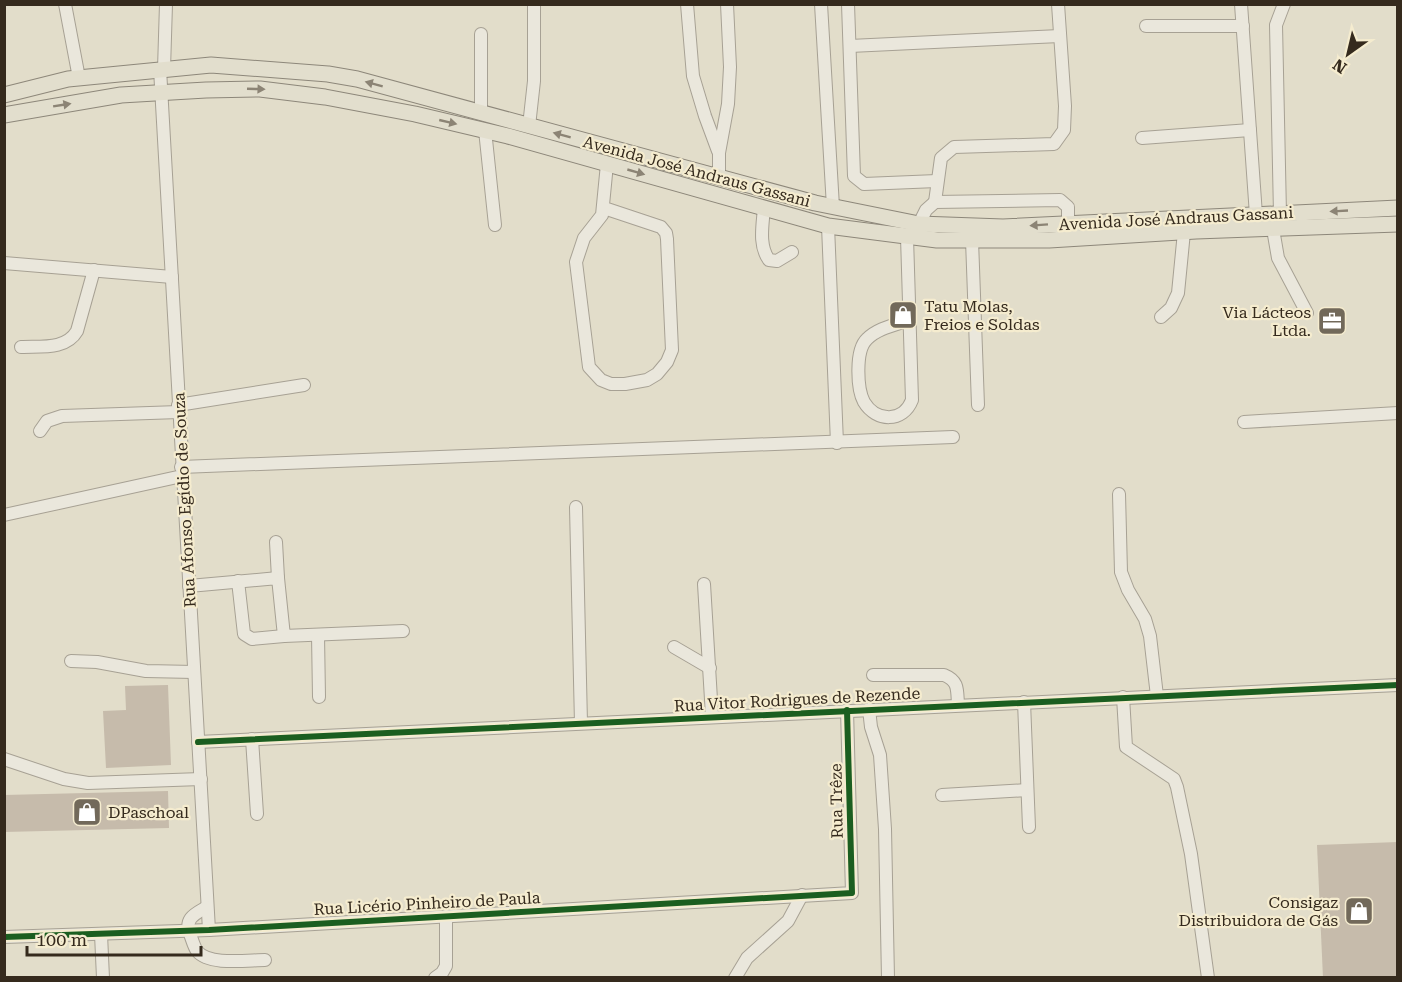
<svg xmlns="http://www.w3.org/2000/svg" width="1402" height="982" viewBox="0 0 1402 982" font-family="'Roboto Serif',serif">
	<style>
		.building { fill: #c6bbab }
		.lines { fill: none; stroke-linecap: round; stroke-linejoin: round }
		.minor-casing { stroke: #a7a194; stroke-width: 14 }
		.major-casing { stroke: #8d877a; stroke-width: 17 }
		.minor { stroke: #eae7dc; stroke-width: 12 }
		.major { stroke: #e2decd; stroke-width: 15 }
		.cycleway-casing { stroke: #f5eccf; stroke-width: 10 }
		.cycleway { stroke: #1b5e20; stroke-width: 6 }
		.oneway { fill: #8c8475 }
		.labels { text-anchor: middle; stroke-width: 4.5; stroke-linejoin: round; paint-order: stroke }
		.street-label { font-size: 16px; fill: #352a1d; stroke: #f5eccf }
		.poi-label { font-size: 16px; fill: #352a1d; stroke: #f5eccf; text-anchor: start }
	</style>
	<rect width="100%" height="100%" fill="#e2ddca"/>
	<g class="building">
		<path d="M168 685 171 765 106 768 103 711 126 710 125 686Z"/>
		<path d="M168 791 169 828 4 832V795Z"/>
		<path d="M1398 842V978H1323L1317 845Z"/>
	</g>
	<g class="lines">
		<g class="minor-casing">
			<g id="minor">
				<path d="M65 4 79 78"/>
				<path d="M687 4 693 76 705 116 718 151"/>
				<path d="M821 4 833 207"/>
				<path d="M848 4 854 176 864 184 937 181"/>
				<path d="M1241 4 1256 215"/>
				<path d="M1146 26H1243"/>
				<path d="M850 46 1060 36"/>
				<path d="M160 69 209 930"/>
				<path d="M164 69 166 4"/>
				<path d="M481 113V34"/>
				<path d="M529 126 534 81V4"/>
				<path d="M485 130 495 225"/>
				<path d="M1142 138 1250 130"/>
				<path d="M719 177V153L728 104 730 67 727 4"/>
				<path d="M935 202 941 158 954 147 1054 144 1064 130 1065 106 1058 4"/>
				<path d="M764 207C763 224 758 245 769 260L777 261 792 252"/>
				<path d="M604 208 661 227 666 233 667 239 672 350 667 362 657 374 647 380 625 384H611L601 380 589 367 576 262 584 238 602 215 607 164"/>
				<path d="M1280 214 1276 25 1284 4"/>
				<path d="M919 224 926 210 935 202 1060 200 1068 207V232"/>
				<path d="M828 226 837 443"/>
				<path d="M1273 229 1278 258 1307 313"/>
				<path d="M907 237 912 400C903 423 876 422 864 402 857 389 855 350 867 339 878 328 895 325 909 320"/>
				<path d="M972 240 978 405"/>
				<path d="M4 263 172 277"/>
				<path d="M1161 317 1171 308 1178 293 1184 232"/>
				<path d="M21 347C41 346 66 350 77 331L94 270"/>
				<path d="M178 405 304 385"/>
				<path d="M1244 422 1398 413"/>
				<path d="M40 431 47 421 62 416 179 412"/>
				<path d="M181 467 953 437"/>
				<path d="M1119 494 1121 572 1128 590 1145 619 1150 636 1157 696"/>
				<path d="M576 507 581 723"/>
				<path d="M4 515 182 476"/>
				<path d="M276 542 278 578"/>
				<path d="M238 581 244 634 252 639 284 636"/>
				<path d="M704 584 712 716"/>
				<path d="M189 586 278 578 284 636 403 631"/>
				<path d="M318 635 319 697"/>
				<path d="M674 647 710 668"/>
				<path d="M71 661 97 662 146 671 194 672"/>
				<path d="M873 675H944C959 681 957 690 958 705"/>
				<path d="M1123 697 1126 747 1174 779 1177 787 1191 854 1208 978"/>
				<path d="M1024 702 1029 827"/>
				<path d="M869 709 871 727 880 755 885 829 888 978"/>
				<path d="M252 739 257 814"/>
				<path d="M198 742 1398 685"/>
				<path d="M4 759 64 779 88 783 201 779"/>
				<path d="M942 795 1027 790"/>
				<path d="M207 907C195 914 184 918 190 934 192 939 194 947 197 951 209 966 248 960 265 960"/>
				<path d="M101 934 103 978"/>
				<path d="M4 937 209 930 852 893 847 710"/>
				<path d="M435 978 442 973 446 966V916"/>
				<path d="M735 978 747 958 788 921 802 895"/>
			</g>
		</g>
		<g class="major-casing">
			<g id="major">
				<path d="M4 95 68 79 211 65 328 74 357 79 815 203 919 224 1003 227 1398 208"/>
				<path d="M4 115 121 95 206 90 260 89 325 97 415 114 508 136 828 226 937 240H1049L1196 231 1398 224"/>
			</g>
		</g>
		<use href="#minor" class="minor"/>
		<use href="#major" class="major"/>
		<g class="cycleway-casing">
			<g id="cycleway">
				<path d="M198 742 1398 685"/>
				<path d="M4 937 209 930 852 893 847 710"/>
			</g>
		</g>
		<use href="#cycleway" class="cycleway"/>
	</g>
	<defs><path id="oneway-solid" d="M-6-.8H1V-3.2L6.5 0L1 3.2V.8H-6Z" transform="scale(1.5)"/></defs>
	<g class="oneway">
		<use href="#oneway-solid" transform="translate(374 84) rotate(-165)"/>
		<use href="#oneway-solid" transform="translate(256 89) rotate(2)"/>
		<use href="#oneway-solid" transform="translate(62 105) rotate(-9)"/>
		<use href="#oneway-solid" transform="translate(448 122) rotate(13)"/>
		<use href="#oneway-solid" transform="translate(562 135) rotate(-165)"/>
		<use href="#oneway-solid" transform="translate(636 172) rotate(16)"/>
		<use href="#oneway-solid" transform="translate(1339 211) rotate(177)"/>
		<use href="#oneway-solid" transform="translate(1039 225) rotate(176)"/>
	</g>
	<defs>
		<g id="shop-square" transform="scale(1.5)"><rect x="-9" y="-9" width="18" height="18" rx="4" fill="#72695a" stroke="#f5eccf"/><path d="M-5-2.5h2.3a2.7 3.5 0 0 1 5.4 0H5L5.5 6h-11ZM-1.5-2.5h3a1.5 2.3 0 0 0-3 0Z" fill="#fff"/></g>
		<g id="office-square" transform="scale(1.5)"><rect x="-9" y="-9" width="18" height="18" rx="4" fill="#72695a" stroke="#f5eccf"/><path d="M-6-3h4V-5.5h4V-3h4V5H-6ZM-1-4.5V-3h2v-1.5ZM-6 0V1H6V0Z" fill="#fff"/></g>
	</defs>
	<g fill-rule="evenodd">
		<use href="#shop-square" x="903" y="315"/>
		<use href="#office-square" x="1332" y="321"/>
		<use href="#shop-square" x="87" y="812"/>
		<use href="#shop-square" x="1359" y="911"/>
	</g>
	<g class="labels">
		<g class="street-label">
			<text transform="translate(697 171) rotate(15)" y="6">Avenida José Andraus Gassani</text>
			<text transform="translate(1176 218) rotate(-3)" y="6">Avenida José Andraus Gassani</text>
			<text transform="translate(184 500) rotate(-93)" y="6">Rua Afonso Egídio de Souza</text>
			<text transform="translate(797 699) rotate(-3)" y="6">Rua Vitor Rodrigues de Rezende</text>
			<text transform="translate(836 801) rotate(-91)" y="6">Rua Trêze</text>
			<text transform="translate(427 903) rotate(-3)" y="6">Rua Licério Pinheiro de Paula</text>
		</g>
		<g class="poi-label">
			<text x="924" y="312">Tatu Molas,<tspan x="924" dy="18">Freios e Soldas</tspan></text>
			<text x="1311" y="318" text-anchor="end">Via Lácteos<tspan x="1311" dy="18">Ltda.</tspan></text>
			<text x="108" y="818">DPaschoal</text>
			<text x="1338" y="908" text-anchor="end">Consigaz<tspan x="1338" dy="18">Distribuidora de Gás</tspan></text>
		</g>
	</g>
	<rect width="1402" height="982" fill="none" stroke="#352a1d" stroke-width="12"/>
	<g transform="translate(1348 54) rotate(214)" stroke="#f5eccf" stroke-width="4.5" paint-order="stroke">
	<path d="M0-4.5L10 22L0 15L-10 22Z" fill="#352a1d"/>
	<text y="-9" font-size="16" font-weight="bold" text-anchor="middle" fill="#352a1d">N</text>
	</g>
	<path d="M27 946v9h174v-9" fill="none" stroke="#352a1d" stroke-width="3"/>
	<text x="36" y="946" font-size="18" fill="#352a1d" stroke="#f5eccf" stroke-width="4.5" paint-order="stroke">100 m</text>
</svg>
